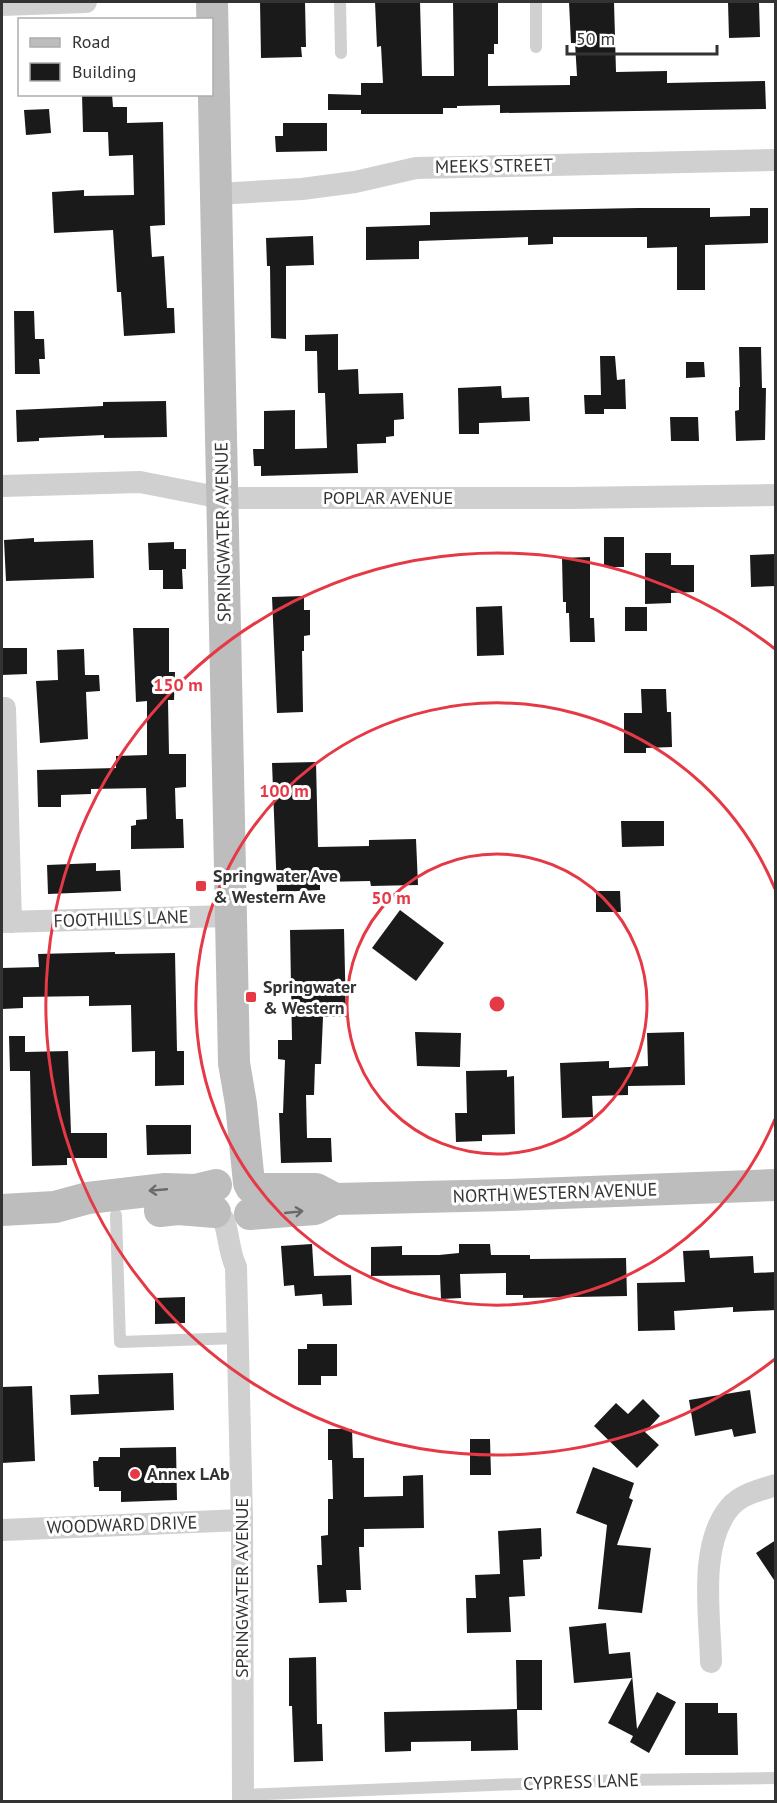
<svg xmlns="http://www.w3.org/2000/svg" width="777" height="1803" viewBox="0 0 777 1803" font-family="'PT Sans',sans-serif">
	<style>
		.building { fill: #1a1a1a }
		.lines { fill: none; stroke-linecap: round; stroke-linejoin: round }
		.lane { stroke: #d0d0d0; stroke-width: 12 }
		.street { stroke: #d0d0d0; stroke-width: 22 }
		.secondary { stroke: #bdbdbd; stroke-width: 32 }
		.oneway { stroke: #6a6a6a }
		.ring { fill: none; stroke: #e63946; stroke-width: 3 }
		.poi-dot { fill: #e63946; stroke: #fff; stroke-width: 2 }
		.labels { text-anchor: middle; stroke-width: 6; stroke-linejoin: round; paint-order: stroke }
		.street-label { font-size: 18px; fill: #333; stroke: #fff }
		.poi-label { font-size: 18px; font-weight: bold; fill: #333; stroke: #fff; text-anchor: start }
		.centre { fill: #e63946; stroke: #fff; stroke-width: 3 }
		.ring-label { font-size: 18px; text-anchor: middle; font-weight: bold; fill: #e63946; stroke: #fff; stroke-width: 6; stroke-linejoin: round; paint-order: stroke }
	</style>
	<rect width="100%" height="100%" fill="#fff"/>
	<g class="building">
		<path d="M260 2H305L306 47H301L302 57 261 58Z"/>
		<path d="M375 2H420L422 76H454L453 2H498V44H494V54H488V86L570 85V76H577L575 43H571L569 2H614L616 72 667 71V83L765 81 766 109 500 113V105L457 106V108H443V114H361V110H328V94L361 95V83H383L381 46 377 47Z"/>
		<path d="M728 2H759L760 37 729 38Z"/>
		<path d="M82 94H112L113 107H127V123L163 122 165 225 150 226 152 257 164 256 167 308H174L175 333 124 336 121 292H117L113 230 54 233 52 192 84 190V196L134 195 133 155 109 156 108 132H83Z"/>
		<path d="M49 109 51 133 26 135 24 110Z"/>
		<path d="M283 123H327V151L276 152 275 136H283Z"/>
		<path d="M638 208H710V217L750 216V208H768V243L705 245V290H677V247L647 248V237H553V244L528 245V237L419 241V259L366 260V227L430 225V212Z"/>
		<path d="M313 236 314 265 286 266V339L271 338 270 266H267L266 238Z"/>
		<path d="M14 311H34L35 339H44L45 359H39L40 374H15Z"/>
		<path d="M338 334V370L358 369 359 394 403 393 404 419 394 420V436L386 437V443L357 444 358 473 261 476V466H254L253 449H264V411L295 410V449L327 448 325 393H318L317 351H305V335Z"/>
		<path d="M739 347H761L762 388H766L765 440 736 441 735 411 739 410V387H740Z"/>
		<path d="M600 356H615L617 380 625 379 626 409H604V414H585L584 395H601Z"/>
		<path d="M686 362H704L705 377 686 378Z"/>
		<path d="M501 386 502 398 529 397 530 421 479 423V434H459L458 388Z"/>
		<path d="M166 401 167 437 104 438V435L39 438V441L17 442 16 410 103 406V402Z"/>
		<path d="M670 417H698L699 441H671Z"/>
		<rect x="604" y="537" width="20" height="30"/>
		<path d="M34 538V542L93 540 94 578 6 581 4 540Z"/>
		<path d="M174 542V549H186V569H182L183 589H163V570H149L148 543Z"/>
		<path d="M645 553H671V565H694V592L671 593V603L645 604Z"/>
		<path d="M776 554V586L751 587 750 555Z"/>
		<path d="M590 557V618H594L595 642H570L569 613H566V602H563L562 558Z"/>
		<path d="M304 596V610H310V635L304 636V651H302L303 712 277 713 272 597Z"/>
		<path d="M502 606 504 655 477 656 476 607Z"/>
		<rect x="625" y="607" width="22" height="24"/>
		<path d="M133 628H169V672H175L174 700H168L169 754H186V787L175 788 176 819H183L184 848 131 849V826L136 825V820L147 819 146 788 91 789V794L61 795V807H38L37 770 116 768V756L147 755V701L136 702Z"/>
		<path d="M2 648H27V674L2 675Z"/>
		<path d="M84 649 85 675H99L100 691 86 692 88 739 40 743 36 681 58 680 57 650Z"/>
		<path d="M641 689H666L667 712H671L672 747 646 748V753H624V713H642Z"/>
		<path d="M316 762 318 847 369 846V840L416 839 418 885 371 886 370 881 320 882V890L277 892 272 763Z"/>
		<path d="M621 821H664V846L622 847Z"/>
		<path d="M96 863V871L120 870 121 891 48 894 47 865Z"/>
		<path d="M596 891H620L621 912H596Z"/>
		<path d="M400 910 444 943 416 981 372 948Z"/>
		<path d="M344 929 346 1017H323L321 1064H315L314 1095H306L307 1138H331L332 1162 281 1163 279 1113H283L285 1060 278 1059V1040H292L290 930Z"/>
		<path d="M115 952V954L175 953 177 1051H184V1085L155 1086V1051L132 1052 131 1005 89 1006V996L23 997V1008L2 1009V968L39 967 38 954Z"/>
		<path d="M415 1032 461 1033 460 1067 417 1066Z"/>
		<path d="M684 1032 685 1085 628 1086V1095L592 1096 593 1117 562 1118 560 1063 609 1061V1068L648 1066 647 1033Z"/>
		<path d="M9 1036H25V1052L68 1051 71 1133H107V1158H67V1165L32 1166 30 1071H10Z"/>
		<path d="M507 1070V1077L514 1076 515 1134 482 1135V1141L456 1142 455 1113H467L466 1071Z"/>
		<path d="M146 1125H191V1154L147 1155Z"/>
		<path d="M312 1244 314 1276 351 1275 352 1305 323 1306 322 1294 295 1296 294 1285 284 1286 281 1246Z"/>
		<path d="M459 1244H490L491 1255H530V1259L626 1258 627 1296 523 1298V1295H506V1273L460 1274 461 1298 441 1299 440 1275 371 1276V1247L402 1246V1255H439L459 1253Z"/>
		<path d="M709 1250 710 1258 753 1256 754 1273 776 1272V1310L733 1312V1307L674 1311 675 1330 638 1331 637 1283 685 1282 683 1251Z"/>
		<path d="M185 1297V1323L155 1324V1298Z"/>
		<path d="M307 1344H337V1376H321V1385H298V1349H307Z"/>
		<path d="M173 1373 174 1410 71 1415 70 1395 99 1394 98 1375Z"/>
		<path d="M32 1386 35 1461 2 1463V1387Z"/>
		<path d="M750 1390 756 1433 734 1437 732 1429 695 1436 689 1400Z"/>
		<path d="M643 1399 660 1416 645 1432 659 1445 637 1468 594 1426 616 1403 628 1414Z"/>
		<path d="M328 1429H352L353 1458H364V1497L403 1496V1476L423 1475 424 1528 364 1529V1547H359L361 1590H346L347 1602 319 1603 317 1565H322L321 1536 328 1535V1499H333L332 1460H328Z"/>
		<path d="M470 1439H490L491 1475H470Z"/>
		<path d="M176 1447 177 1500 121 1502V1491H99V1487H94L93 1461H98L99 1457H120V1448Z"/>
		<path d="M593 1467 634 1483 629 1498 633 1500 617 1545 651 1548 642 1613 598 1609 607 1525 576 1513Z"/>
		<path d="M541 1528 542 1556 540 1557V1559L523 1560 525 1596 509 1597 511 1632 467 1633 466 1598H476L475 1575 500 1574 498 1531Z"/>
		<path d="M776 1540V1583L756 1553Z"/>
		<path d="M606 1623 609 1654 630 1652 637 1729 657 1692 676 1702 649 1753 630 1742 633 1736 608 1723 632 1678 574 1683 569 1627Z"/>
		<path d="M316 1657 317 1724H322L323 1761 294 1762 292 1706H289V1658Z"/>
		<path d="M516 1660H542V1710H517L518 1750 471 1751V1741L411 1742V1751L385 1752 384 1712 517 1709Z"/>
		<path d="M685 1703H718V1713H737L738 1755H685Z"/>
	</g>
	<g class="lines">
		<g class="lane">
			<path d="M340 2 341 53"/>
			<path d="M536 2V47"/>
			<path d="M116 1215 120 1342 238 1338"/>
			<path d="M242 1795 619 1780 776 1778"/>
		</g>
		<g class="street">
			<path d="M2 5 86 2"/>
			<path d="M216 194 302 189 355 182 416 168 776 160"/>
			<path d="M2 486 140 482 222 498H569L776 495"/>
			<path d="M2 708H5L11 922"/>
			<path d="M2 922 230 916"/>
			<path d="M224 1220C229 1236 229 1252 236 1267L242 1520 243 1802"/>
			<path d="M2 1530 242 1520"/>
			<path d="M711 1662C710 1615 698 1545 730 1507 741 1494 760 1490 776 1485"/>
		</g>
		<g class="secondary">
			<path d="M212 2 234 1063 241 1104 249 1183"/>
			<path d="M251 1187 261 1189H316L335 1199"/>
			<path d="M2 1210 55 1207 88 1198 165 1189 195 1190 216 1185"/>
			<path d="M160 1211 178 1209 215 1212"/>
			<path d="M250 1214 315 1209 335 1199 508 1195 776 1185"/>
		</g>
	</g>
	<defs><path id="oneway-shaft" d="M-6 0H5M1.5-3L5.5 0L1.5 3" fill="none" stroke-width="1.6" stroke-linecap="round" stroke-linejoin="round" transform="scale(1.5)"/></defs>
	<g class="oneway">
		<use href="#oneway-shaft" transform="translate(158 1190) rotate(175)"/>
		<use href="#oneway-shaft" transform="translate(294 1212) rotate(-6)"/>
	</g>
	<g class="ring">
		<circle cx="497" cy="1004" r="150"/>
		<path d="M775 1119A301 301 0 1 1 775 889"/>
		<path d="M775 1359A451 451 0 1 1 775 649"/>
	</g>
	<g class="poi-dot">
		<rect x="195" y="880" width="12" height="12" rx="3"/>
		<rect x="245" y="991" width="12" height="12" rx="3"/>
		<circle cx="135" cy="1474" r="6"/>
	</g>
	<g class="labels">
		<g class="street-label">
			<text transform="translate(494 166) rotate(-1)" y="6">MEEKS STREET</text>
			<text x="388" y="504">POPLAR AVENUE</text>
			<text transform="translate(223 532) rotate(-91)" y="6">SPRINGWATER AVENUE</text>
			<text transform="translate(121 919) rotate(-2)" y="6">FOOTHILLS LANE</text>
			<text transform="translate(555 1193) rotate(-2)" y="6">NORTH WESTERN AVENUE</text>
			<text transform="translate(122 1525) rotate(-2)" y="6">WOODWARD DRIVE</text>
			<text transform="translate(242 1588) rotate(-90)" y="6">SPRINGWATER AVENUE</text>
			<text transform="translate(581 1782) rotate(-2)" y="6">CYPRESS LANE</text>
		</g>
		<g class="poi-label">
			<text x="213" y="882">Springwater Ave<tspan x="213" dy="21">&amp; Western Ave</tspan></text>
			<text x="263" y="993">Springwater<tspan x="263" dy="21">&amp; Western</tspan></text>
			<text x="147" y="1480">Annex LAb</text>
		</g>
	</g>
	<circle cx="497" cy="1004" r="9" class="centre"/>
	<g class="ring-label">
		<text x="178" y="691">150 m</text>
		<text x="284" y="797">100 m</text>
		<text x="391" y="904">50 m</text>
	</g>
	<rect width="777" height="1803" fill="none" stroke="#333333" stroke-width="6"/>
	<rect x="18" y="18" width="195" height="78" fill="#ffffff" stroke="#adadad" stroke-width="1.5"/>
	<rect x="30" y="38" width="30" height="9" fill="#bdbdbd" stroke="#adadad" stroke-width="1.5"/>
	<text x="72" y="48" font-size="18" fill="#333333">Road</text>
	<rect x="30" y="63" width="30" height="18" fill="#1a1a1a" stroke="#adadad" stroke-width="1.5"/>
	<text x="72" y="78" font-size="18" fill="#333333">Building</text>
	<path d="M567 45v9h150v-9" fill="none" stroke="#333333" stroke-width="3"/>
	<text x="576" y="45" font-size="18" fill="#333333" stroke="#ffffff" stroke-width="4.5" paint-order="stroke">50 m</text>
</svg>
